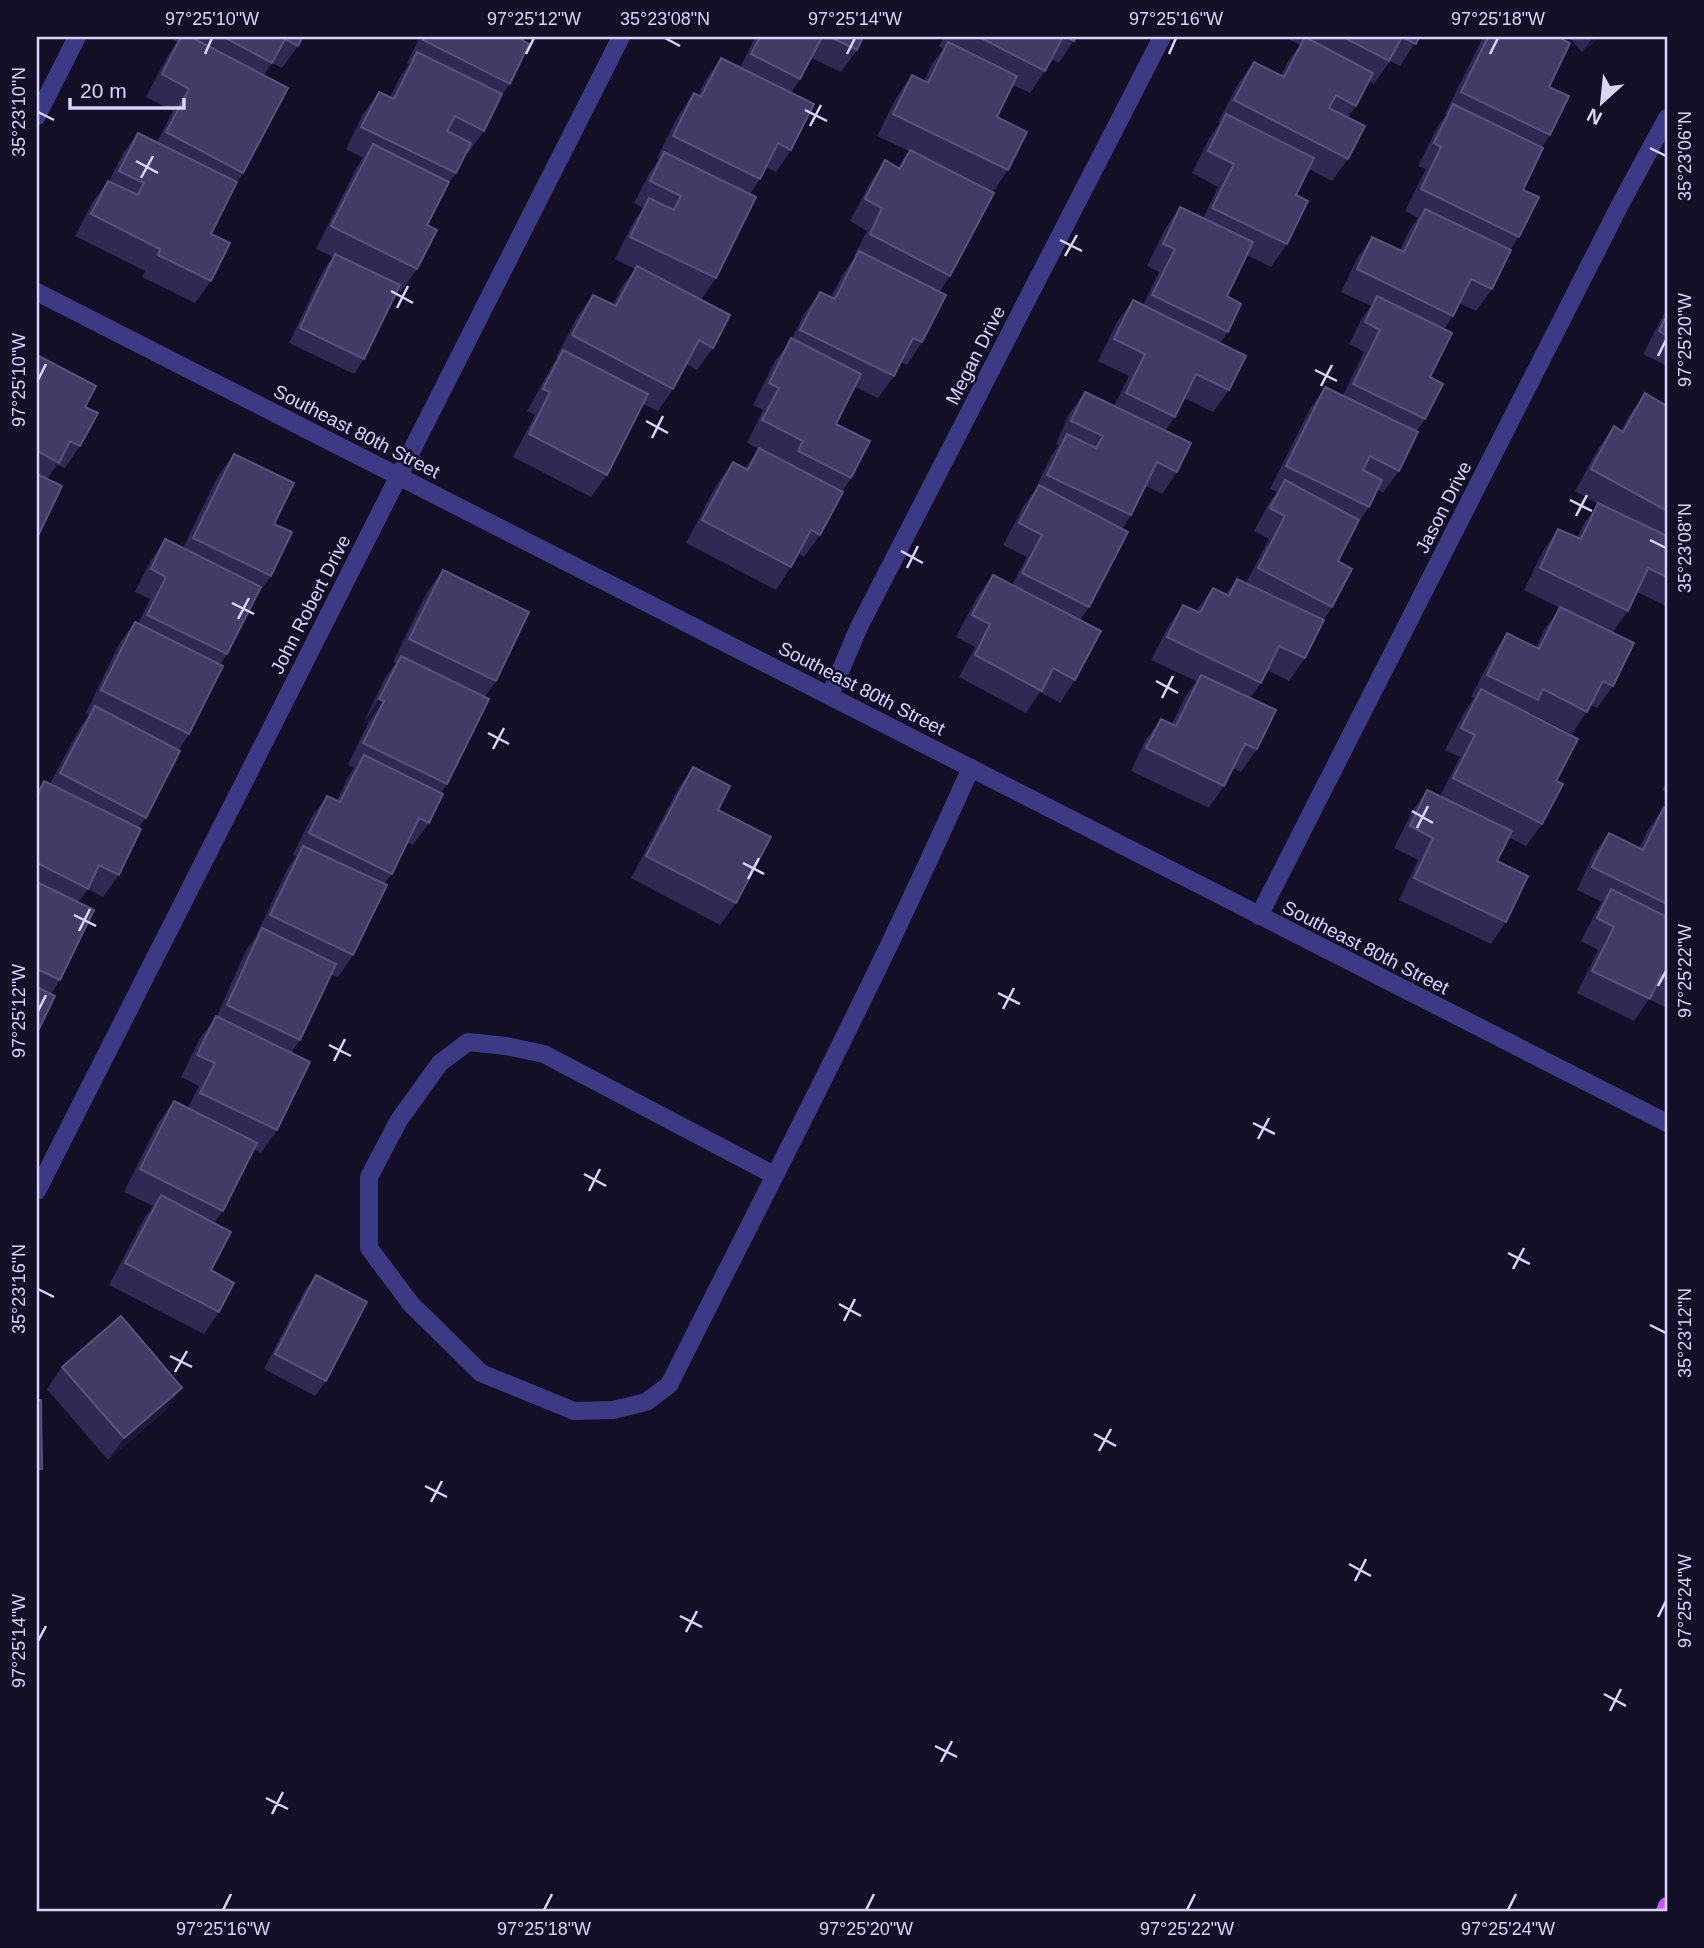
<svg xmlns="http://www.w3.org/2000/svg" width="1704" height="1948" viewBox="0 0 1704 1948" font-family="Helvetica,sans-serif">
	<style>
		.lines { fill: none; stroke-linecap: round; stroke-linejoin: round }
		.minor { stroke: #3d3a85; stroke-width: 18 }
		.major { stroke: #c25bff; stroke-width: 18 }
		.wall { fill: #312854 }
		.shaded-wall { fill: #1d163a }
		.building { fill: #433a66; stroke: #5a527e; stroke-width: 2 }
		.ticks { fill: none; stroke: #d9d4ff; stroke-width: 2.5 }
		.labels { text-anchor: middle; stroke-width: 5; stroke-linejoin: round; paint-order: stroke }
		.street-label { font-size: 19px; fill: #d9d4ff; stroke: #130f26 }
		.neatline { fill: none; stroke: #d9d4ff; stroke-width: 2.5 }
		.ticks-label { font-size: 18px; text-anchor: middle; fill: #d9d4ff }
	</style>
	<rect width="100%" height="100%" fill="#130f26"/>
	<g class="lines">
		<g class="minor">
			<path d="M37 116 77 37"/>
			<path d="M37 292 1667 1123"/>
			<path d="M830 695 859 627 1162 37"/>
			<path d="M1259 916 1622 201 1667 118"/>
			<path d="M774 1175 544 1054 506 1046 468 1042 440 1063 399 1120 369 1177V1248L411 1304 481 1373 574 1411 613 1410 646 1402 669 1385C739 1245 811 1107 879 966 911 900 941 834 971 768"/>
			<path d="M37 1191 621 37"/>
		</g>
		<path class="major" d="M1665 1911 1667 1906"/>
	</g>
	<g class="wall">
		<path d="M175 37H303L298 46 282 68 272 63 264 75 243 173 237 182 211 234V281L195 303 142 277 145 271 75 236 92 203 108 181 109 182 122 155 138 133 157 142 173 111 146 97 168 55 177 42 173 40Z"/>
		<path d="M420 37H524L510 84 501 96 484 131 468 153 466 152 456 173 445 188 427 225 417 269 401 292 397 290 364 359 354 374 289 343 324 269 333 257 316 249 357 167 363 158 346 149 363 114 379 92 390 97 402 74 409 64 407 63Z"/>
		<path d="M755 37H863L857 50 841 72 811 58 800 79 791 93V150L776 172 766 167 760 179 750 194 716 278 701 300 713 348 697 370 686 364 673 389 658 411 643 404 607 475 591 497 513 457 535 415 527 411 548 373 557 358H556L577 317 593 295 613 305 621 288 635 269 615 259 634 221 643 208 634 203 649 174 659 159 657 158 678 116 694 93 698 95 705 81 721 58 740 68Z"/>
		<path d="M944 37H1076L1059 63 1052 59 1045 71 1030 93 1013 85 997 117 1008 170 993 192 950 276 940 291 922 342 907 365 901 362 894 376 878 398 855 387 836 424 851 478 842 492 820 535 804 557 799 554 791 567 776 590 686 543 717 484 733 462 745 468 759 449 747 443 763 410 753 405 775 361 792 339 804 314 820 292 831 297 843 274 855 257 854 256 867 231 850 221 870 183 885 160 898 167 909 151 877 136 896 98 912 75 924 81 932 64 943 49 939 46Z"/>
		<path d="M1284 37H1419L1400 66 1390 61 1374 84 1369 81 1356 106 1348 117V159L1332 181 1309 169 1296 195 1287 244 1271 267 1247 255 1227 296 1228 332 1220 343 1229 390 1213 412 1184 398 1175 417 1165 431 1177 472 1162 494 1146 486 1131 515 1122 529 1089 607 1080 620 1075 680 1060 703 1040 692 1026 713 959 677 975 647 956 637 977 597 993 575 1012 585 1027 557 1003 545 1023 507 1035 490 1051 456 1059 445 1056 444 1069 414 1085 392 1114 406 1129 376 1098 361 1117 322 1133 300 1143 305 1159 272 1147 266 1165 229 1180 207 1203 218 1218 187 1192 173 1210 137 1220 123 1218 122 1238 84 1254 62 1281 75 1289 60 1300 45Z"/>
		<path d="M1483 37H1557L1549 87 1550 135 1542 147 1523 190 1519 237 1510 250 1492 289 1476 311 1459 303 1453 316 1444 329 1430 377 1425 419 1416 432 1399 471 1383 493 1378 490 1369 507 1356 526 1338 561 1332 607 1324 620 1305 658 1289 681 1267 670 1261 683 1250 698 1257 749 1241 772 1233 768 1224 786 1209 808 1131 771 1145 741 1161 719 1172 724 1185 697 1196 681 1151 660 1168 627 1183 605 1196 611 1213 588 1226 594 1237 579 1246 583 1269 539 1254 531 1269 503 1277 492 1270 489 1310 409 1325 387 1343 395 1364 352 1349 344 1362 318 1371 306 1341 292 1357 259 1372 237 1400 250 1409 231 1418 218 1405 211 1426 169 1418 166 1438 126 1446 115 1445 114Z"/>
		<path d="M1569 37H1600L1582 52Z"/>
		<path d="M1667 308V366L1643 354Z"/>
		<path d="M37 355 85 407 80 446 65 468 57 465 47 479 37 538Z"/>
		<path d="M1645 393 1664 404 1667 397V528L1663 534 1667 536V605L1666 606 1637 592 1628 611 1612 633 1613 686 1597 708 1591 705 1572 734 1529 712 1528 713 1556 781 1542 824 1526 846 1508 837 1497 861 1506 922 1491 944 1399 900 1418 860 1394 848 1412 812 1427 790 1440 796 1460 757 1445 750 1465 711 1474 698 1471 697 1492 656 1507 633 1536 647 1544 630 1560 608 1524 590 1543 551 1558 529 1577 538 1583 525 1598 504 1575 491 1598 449 1614 426 1621 431 1629 416Z"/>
		<path d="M234 454 274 524 271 576 255 598 227 654 220 665 189 734 179 750 146 818 138 828 119 875 103 897 88 889 78 902 60 980 51 994 37 1033V792L44 781 50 784 79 729 89 715 86 713 119 644 135 622 138 624 150 599 135 592 150 562 165 539 183 548 218 476Z"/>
		<path d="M443 570 496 681 485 697 447 784 441 793 429 823 413 845 407 842 392 874 384 884 353 955 338 977 331 975 300 1040 291 1053 277 1130 261 1153 254 1149 223 1211 214 1223 211 1270 219 1312 204 1334 109 1285 145 1217 153 1206 124 1192 158 1123 174 1101 188 1108 199 1086 181 1077 200 1038 217 1016 246 950 255 938 288 868 296 856 293 855 311 818 327 796 337 801 348 777 354 768 348 765 368 723 364 722 385 678 396 663 393 662 427 592Z"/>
		<path d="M693 767 718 810 736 903 720 925 631 878 678 789Z"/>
		<path d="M1667 780V793L1662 790Z"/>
		<path d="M1664 807 1667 809V1007L1666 1008 1649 999 1634 1021 1577 993 1598 950 1581 941 1596 912 1602 902 1577 890 1593 855 1609 833 1639 848 1648 830Z"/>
		<path d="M316 1275 326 1381 315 1396 264 1369 305 1290Z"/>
		<path d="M62 1367 182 1388 166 1410 108 1460 47 1389Z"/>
	</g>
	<g class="shaded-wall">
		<path d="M1593 37H1600L1582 52Z"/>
		<path d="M379 699 384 701 368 723 364 722Z"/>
		<path d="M182 1388 166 1410 108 1460 124 1438Z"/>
		<path d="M37 1469H42L37 1476Z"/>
	</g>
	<g class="building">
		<path d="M181 37H191L288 88 243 173 166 132 189 89 162 74Z"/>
		<path d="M224 37H303L298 46 285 39 272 63Z"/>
		<path d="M424 37H524L522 40 529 44 510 84 423 40Z"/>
		<path d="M760 37H822L800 79 751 54Z"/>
		<path d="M830 37H863L857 50Z"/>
		<path d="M979 37H1063L1045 71Z"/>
		<path d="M1067 37H1076L1074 41Z"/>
		<path d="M1305 37 1373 73 1356 106 1336 95 1329 108 1365 126 1348 159 1234 100 1254 62 1284 77Z"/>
		<path d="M1343 37H1402L1389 61Z"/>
		<path d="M1402 37H1419L1416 44Z"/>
		<path d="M1488 37H1557L1570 43 1549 87 1569 96 1550 135 1461 92Z"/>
		<path d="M948 42 1017 76 997 117 1027 132 1008 170 893 114 912 75 928 83Z"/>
		<path d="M417 52 502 94 484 131 455 116 447 131 471 143 456 173 361 127 379 92 394 99Z"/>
		<path d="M721 58 814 104 791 150 778 143 760 179 673 136 694 93 701 97Z"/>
		<path d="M1453 104 1543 148 1523 190 1539 197 1519 237 1421 189 1441 147 1434 143Z"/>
		<path d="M1226 114 1314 158 1296 195 1308 201 1287 244 1212 208 1234 164 1208 151Z"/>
		<path d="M138 133 237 182 211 234 230 243 211 281 158 255 160 249 91 214 108 181 138 195 144 183 119 171Z"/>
		<path d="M373 144 449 182 427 225 437 230 417 269 331 226Z"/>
		<path d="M910 150 994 193 950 276 870 234 882 208 865 199 885 160 900 169Z"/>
		<path d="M664 152 756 197 716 278 630 237 649 198 674 210 681 196 650 181Z"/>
		<path d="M1180 207 1253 242 1227 296 1241 304 1228 332 1152 295 1175 249 1163 244Z"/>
		<path d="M1425 209 1511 250 1492 289 1471 279 1453 316 1357 269 1372 237 1404 252Z"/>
		<path d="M859 251 946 295 922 342 913 338 894 376 800 330 820 292 835 299Z"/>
		<path d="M335 254 400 285 364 359 300 328Z"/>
		<path d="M637 266 730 315 713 348 699 340 673 389 572 335 593 295 616 306Z"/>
		<path d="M1377 296 1452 333 1430 377 1443 384 1425 419 1353 384 1380 330 1365 322Z"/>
		<path d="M1133 300 1246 356 1229 390 1196 374 1175 417 1126 393 1145 354 1114 339Z"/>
		<path d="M1667 315V336L1659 331Z"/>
		<path d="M791 338 861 374 836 424 870 441 851 478 798 451 803 441 762 420 779 388 769 383Z"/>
		<path d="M563 350 648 394 607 475 529 434 550 392 543 389Z"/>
		<path d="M37 355 96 386 85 407 98 413 80 446 70 441 59 463 37 451Z"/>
		<path d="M1325 387 1418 432 1399 471 1370 456 1363 470 1382 480 1369 507 1286 466Z"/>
		<path d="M1085 392 1191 443 1177 472 1157 462 1131 515 1047 475 1067 434 1096 448 1103 436 1071 421Z"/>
		<path d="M1645 393 1667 406V511L1591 469 1614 426 1623 432Z"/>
		<path d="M759 448 843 492 820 535 811 530 791 567 702 520 733 462 748 470Z"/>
		<path d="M234 454 294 483 274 524 292 532 271 576 193 538Z"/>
		<path d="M37 474 62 486 37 538Z"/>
		<path d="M1285 480 1359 520 1338 561 1352 569 1332 607 1258 568 1285 516 1270 508Z"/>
		<path d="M1039 485 1128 532 1089 607 1022 573 1042 535 1019 523Z"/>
		<path d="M1598 503 1667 536V577L1648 568 1628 611 1540 568 1558 529 1581 539Z"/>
		<path d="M165 539 261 587 227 654 147 615 166 577 151 569Z"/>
		<path d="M443 570 529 612 496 681 409 639Z"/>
		<path d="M993 575 1101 631 1075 680 1053 668 1042 691 975 655 990 624 972 615Z"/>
		<path d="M1237 579 1324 620 1305 658 1279 646 1261 683 1167 637 1183 605 1200 613 1213 588 1229 596Z"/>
		<path d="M1560 607 1634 643 1613 686 1603 681 1587 712 1543 689 1538 700 1487 675 1507 633 1539 649Z"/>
		<path d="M135 622 223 666 189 734 101 690Z"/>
		<path d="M401 656 489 699 447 784 363 743 384 701 379 699Z"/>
		<path d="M1201 675 1276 710 1257 749 1245 744 1224 786 1146 748 1161 719 1176 726Z"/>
		<path d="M1481 689 1578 739 1556 781 1563 784 1542 824 1453 778 1475 735 1461 728Z"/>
		<path d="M95 706 180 751 146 818 60 773Z"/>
		<path d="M364 755 443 794 429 823 419 818 392 874 309 833 327 796 340 802Z"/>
		<path d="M693 767 730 786 718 810 771 837 736 903 646 856Z"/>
		<path d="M44 781 141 829 119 875 99 865 88 889 37 863V796Z"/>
		<path d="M1427 790 1512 831 1497 861 1528 876 1506 922 1414 878 1433 838 1410 826Z"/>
		<path d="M1664 807 1667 809V904L1592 867 1609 833 1643 850Z"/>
		<path d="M303 846 387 885 353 955 270 915Z"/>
		<path d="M37 882 94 910 60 980 37 969Z"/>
		<path d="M1611 889 1667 917V978L1661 975 1650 999 1592 971 1614 927 1597 918Z"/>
		<path d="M262 928 336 964 300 1040 227 1005Z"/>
		<path d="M37 987 55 996 37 1033Z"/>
		<path d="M216 1016 310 1062 277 1130 200 1093 215 1063 197 1055Z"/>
		<path d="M174 1101 257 1143 223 1211 140 1169Z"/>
		<path d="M161 1195 231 1232 211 1270 234 1283 219 1312 125 1263Z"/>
		<path d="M316 1275 367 1302 326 1381 275 1354Z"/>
		<path d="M121 1316 182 1388 124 1438 62 1367Z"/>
		<path d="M37 1400H41L42 1469H37Z"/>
	</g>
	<path class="ticks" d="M665 38 680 46M205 54 212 38M526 54 534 38M847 54 855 38M1169 54 1176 38M1490 54 1498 38M805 110 827 121M38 112 54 120M810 126 821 105M1650 148 1666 156M136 161 158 173M141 178 153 156M1060 240 1082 251M1065 256 1077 235M391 291 413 303M397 308 408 286M1658 356 1666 340M1315 370 1337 381M38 380 46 364M1321 386 1332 365M646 421 668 433M652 438 663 416M1570 500 1592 511M1576 516 1587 495M1650 540 1666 548M901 551 923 563M907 568 918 546M232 603 254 614M238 619 249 598M1156 681 1178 693M1162 698 1173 676M488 733 509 744M493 749 504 728M1412 811 1433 823M1417 828 1428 806M743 863 764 874M748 879 759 858M74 915 96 926M79 931 90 909M1658 986 1666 971M998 993 1020 1004M1003 1009 1014 988M38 1011 46 995M329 1045 351 1056M334 1061 345 1039M1253 1123 1275 1134M1258 1139 1269 1118M584 1174 606 1186M589 1191 600 1169M1508 1253 1530 1264M1513 1269 1524 1248M38 1289 54 1297M839 1304 861 1316M844 1321 855 1299M1650 1325 1666 1333M170 1356 192 1367M175 1372 187 1351M1094 1434 1116 1446M1099 1451 1111 1429M425 1486 447 1497M431 1502 442 1481M1349 1564 1371 1576M1355 1581 1366 1559M680 1616 702 1627M1658 1617 1666 1601M686 1632 697 1611M38 1641 46 1626M1604 1694 1626 1706M1610 1711 1621 1689M935 1746 957 1757M941 1762 952 1741M266 1798 288 1809M272 1814 283 1792M223 1910 231 1894M544 1910 552 1894M866 1910 874 1894M1187 1910 1195 1894M1508 1910 1516 1894"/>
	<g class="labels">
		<g class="street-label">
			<text transform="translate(975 355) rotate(-63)" y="7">Megan Drive</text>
			<text transform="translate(357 431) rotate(27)" y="7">Southeast 80th Street</text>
			<text transform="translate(1443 507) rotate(-63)" y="7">Jason Drive</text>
			<text transform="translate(310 604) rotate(-63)" y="7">John Robert Drive</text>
			<text transform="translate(862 688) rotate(27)" y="7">Southeast 80th Street</text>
			<text transform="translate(1366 947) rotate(27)" y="7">Southeast 80th Street</text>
		</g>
	</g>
	<rect width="1704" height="1948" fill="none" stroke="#130f26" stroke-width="77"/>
	<g transform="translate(1602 102) rotate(207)" stroke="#130f26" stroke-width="5" paint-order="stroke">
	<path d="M0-5L12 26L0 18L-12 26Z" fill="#d9d4ff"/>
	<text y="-10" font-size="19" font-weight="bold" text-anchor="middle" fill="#d9d4ff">N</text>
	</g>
	<path d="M70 98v10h114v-10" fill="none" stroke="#d9d4ff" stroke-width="3.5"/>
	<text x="80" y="98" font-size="21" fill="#d9d4ff" stroke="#130f26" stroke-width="5" paint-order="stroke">20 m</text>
	<rect x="38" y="38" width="1628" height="1872" class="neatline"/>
	<g class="ticks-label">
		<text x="212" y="25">97°25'10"W</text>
		<text x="534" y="25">97°25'12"W</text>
		<text x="665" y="25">35°23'08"N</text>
		<text x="855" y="25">97°25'14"W</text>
		<text x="1176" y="25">97°25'16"W</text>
		<text x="1498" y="25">97°25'18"W</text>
		<text transform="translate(19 112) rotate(-90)" y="6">35°23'10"N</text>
		<text transform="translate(1685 156) rotate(-90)" y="6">35°23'06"N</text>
		<text transform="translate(1685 340) rotate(-90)" y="6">97°25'20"W</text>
		<text transform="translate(19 380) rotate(-90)" y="6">97°25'10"W</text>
		<text transform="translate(1685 548) rotate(-90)" y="6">35°23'08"N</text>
		<text transform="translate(1685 971) rotate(-90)" y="6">97°25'22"W</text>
		<text transform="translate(19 1011) rotate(-90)" y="6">97°25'12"W</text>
		<text transform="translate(19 1289) rotate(-90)" y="6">35°23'16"N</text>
		<text transform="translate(1685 1333) rotate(-90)" y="6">35°23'12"N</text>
		<text transform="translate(1685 1601) rotate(-90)" y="6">97°25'24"W</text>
		<text transform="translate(19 1641) rotate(-90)" y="6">97°25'14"W</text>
		<text x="223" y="1935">97°25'16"W</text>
		<text x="544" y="1935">97°25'18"W</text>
		<text x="866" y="1935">97°25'20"W</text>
		<text x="1187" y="1935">97°25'22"W</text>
		<text x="1508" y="1935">97°25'24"W</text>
	</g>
</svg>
